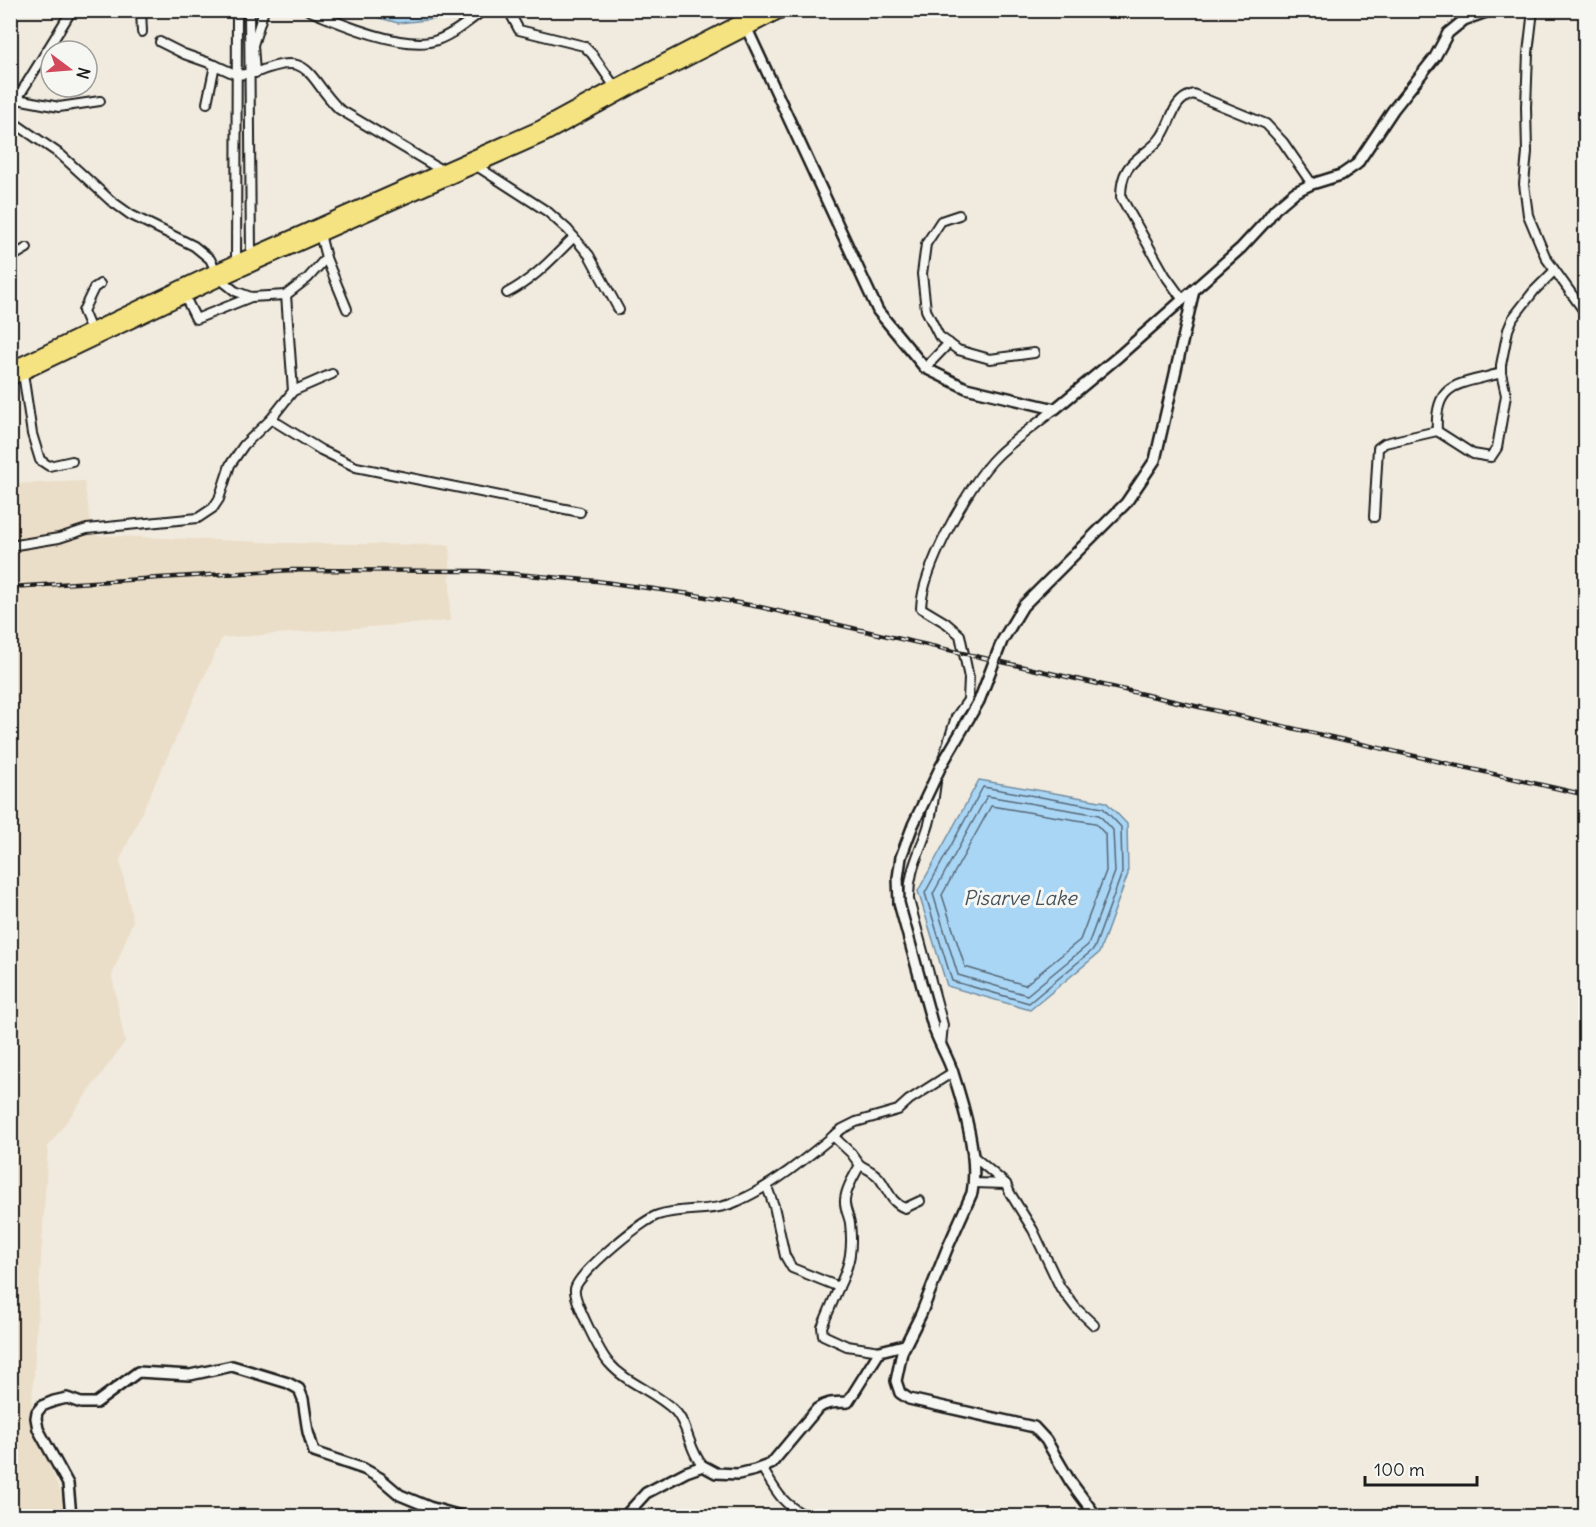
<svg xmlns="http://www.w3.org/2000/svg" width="1596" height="1527" viewBox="0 0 1596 1527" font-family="Delius,sans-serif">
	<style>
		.built { fill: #ebdec8 }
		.water { fill: #aad6f6; stroke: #718c9f; stroke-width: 1.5 }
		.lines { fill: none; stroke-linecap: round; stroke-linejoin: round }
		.shore { stroke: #556673; stroke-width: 1.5 }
		.minor-casing { stroke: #1c1c1c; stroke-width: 12 }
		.tertiary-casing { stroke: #1c1c1c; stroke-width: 14 }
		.trunk-casing { stroke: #1c1c1c; stroke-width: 16 }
		.minor { stroke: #f6f6f2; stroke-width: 8 }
		.tertiary { stroke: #f6f6f2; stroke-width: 9 }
		.trunk { stroke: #f5e382; stroke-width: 12 }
		.rail-casing { stroke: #1c1c1c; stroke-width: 4.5 }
		.rail { stroke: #f6f6f2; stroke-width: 2; stroke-dasharray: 7; stroke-linecap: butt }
		.tertiary-bridge-casing { stroke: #1c1c1c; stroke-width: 14; stroke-linecap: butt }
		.tertiary-bridge { stroke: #f6f6f2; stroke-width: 9 }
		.labels { text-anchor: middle; stroke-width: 6; stroke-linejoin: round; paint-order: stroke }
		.water-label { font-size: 20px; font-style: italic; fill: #47545d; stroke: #f6f6f2 }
	</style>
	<rect width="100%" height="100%" fill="#f1ebdf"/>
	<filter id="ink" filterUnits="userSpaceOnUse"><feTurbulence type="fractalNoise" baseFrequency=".0167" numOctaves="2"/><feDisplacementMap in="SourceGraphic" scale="12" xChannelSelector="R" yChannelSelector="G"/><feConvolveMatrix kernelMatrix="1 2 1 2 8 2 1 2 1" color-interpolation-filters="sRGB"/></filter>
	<g filter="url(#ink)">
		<path class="built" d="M84 481 93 535 286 543 450 545V621L222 638 120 860 133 921 112 976 125 1042 48 1147 31 1421 70 1515 69 1516H11L10 484Z"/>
		<g class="water">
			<path d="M354 11H453L437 19 398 23Z"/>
			<path d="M979 780 1106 802 1127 824 1128 874 1099 953 1030 1010 947 986 918 891Z"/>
		</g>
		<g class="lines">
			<g class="shore">
				<path d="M374 10C394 16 421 21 440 10"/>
				<path d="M983 787 1103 808 1121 827 1122 873 1094 949 1029 1003 952 981 925 893Z"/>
				<path d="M987 796 1099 815 1113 830 1115 872 1088 945 1027 995 958 975 933 894Z"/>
				<path d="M991 806 1095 823 1105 834 1106 871 1080 940 1025 985 965 967 942 895Z"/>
			</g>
			<g class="minor-casing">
				<g id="minor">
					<path d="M141 10 142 32"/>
					<path d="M249 10 251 255"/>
					<path d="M264 10 253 45 255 73C311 49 306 76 339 109L443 171"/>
					<path d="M308 10C338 23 406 52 437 40 454 34 470 20 484 10"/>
					<path d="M511 10 510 13 519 30 584 46 592 54 615 87"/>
					<path d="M1533 10 1528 53 1526 107 1527 152 1524 184 1528 215 1546 258 1586 314"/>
					<path d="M160 42 184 54 215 65"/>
					<path d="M17 99 72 10"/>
					<path d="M207 103 215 65 237 75 254 73"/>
					<path d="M10 106 17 99 59 107 100 101"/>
					<path d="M10 120 61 155 110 200 131 215 194 246 210 259 220 279 235 291 251 297 286 295 293 391 271 419 321 450 356 467 580 512"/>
					<path d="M475 165 548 212 568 230 589 255 619 310"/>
					<path d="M959 215 941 221 926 244 922 274 926 310 939 336 958 350 990 359 1034 353"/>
					<path d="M10 258 27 248"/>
					<path d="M326 258 347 309"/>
					<path d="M236 262 237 10"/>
					<path d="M507 293C534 279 552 259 574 237"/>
					<path d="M184 295 196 319 251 297"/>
					<path d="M286 295 308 278 326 258 320 234"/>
					<path d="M1183 300 1165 275 1121 197C1121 188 1122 178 1127 170 1135 156 1152 151 1161 137 1172 122 1172 100 1193 94L1266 124 1283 142 1312 184"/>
					<path d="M91 330 83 311 94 288 100 284"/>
					<path d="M925 368 949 343"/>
					<path d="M23 373 32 434 40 460 49 466 72 461"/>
					<path d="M1501 373C1461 385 1434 380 1437 431L1473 454 1491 457 1497 448 1506 395 1501 373V365L1508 330 1513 318 1534 291 1554 271"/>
					<path d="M293 391 332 374"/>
					<path d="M1374 517 1378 448 1385 443 1437 431"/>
					<path d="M10 546 59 538 87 529 198 518 213 508 219 499 230 465 244 445 271 419"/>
					<path d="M943 759 956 717 968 700 969 678 960 635 946 623 921 608C922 570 969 483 997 456 1014 439 1036 425 1055 409"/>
					<path d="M936 782C934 795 933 810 929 824 921 851 908 870 909 900L943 1025 941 1045"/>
					<path d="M972 1155 1006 1184"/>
					<path d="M860 1165C867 1169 875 1172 880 1179 888 1190 891 1203 905 1208L920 1201"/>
					<path d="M974 1183 1006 1184 1010 1193 1033 1230 1060 1287 1076 1308 1094 1325"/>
					<path d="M767 1187 774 1206 785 1256 792 1268 839 1287C850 1264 853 1249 850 1223 849 1216 844 1208 845 1200 846 1188 854 1176 860 1165L851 1153 833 1136"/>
					<path d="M839 1287 822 1327 823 1335 847 1346 880 1351"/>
					<path d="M703 1466C689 1451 688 1424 675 1411 655 1391 627 1384 609 1363 601 1355 573 1299 575 1289 578 1273 642 1220 658 1215 684 1207 713 1213 738 1201 776 1184 810 1155 842 1129L856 1122 898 1110 909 1100 953 1072"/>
					<path d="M762 1468C776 1491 781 1503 806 1516"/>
				</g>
			</g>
			<g class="tertiary-casing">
				<g id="tertiary">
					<path d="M747 29 878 311 925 368 966 388 1055 409 1119 356 1241 248 1266 221 1275 209 1295 192 1312 184 1341 175 1357 164 1393 110 1435 57 1448 33 1464 20 1492 10"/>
					<path d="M1172 387 1194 290"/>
					<path d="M933 1026C938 1042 948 1057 953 1073 964 1107 979 1157 972 1193L947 1249 921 1314 902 1352 896 1381 900 1393 909 1399 1034 1427 1046 1440 1070 1481 1096 1516"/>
					<path d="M71 1516 68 1484 38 1429 36 1418 37 1412 42 1406 54 1401 67 1398 81 1403H96L138 1372 190 1375 232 1366 288 1383 299 1389 303 1399 308 1432 314 1452 364 1469 380 1478 400 1495 429 1507 461 1516"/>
					<path d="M625 1516 646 1493 686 1472 703 1466 716 1473 738 1474 755 1470 771 1464 817 1409C828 1401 836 1403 848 1402L880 1351 904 1345"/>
				</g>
			</g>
			<g class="trunk-casing">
				<g id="trunk">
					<path d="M10 369 215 271 541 127 633 77 763 10"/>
					<path d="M10 379 220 279 545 135 637 85 783 10"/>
				</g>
			</g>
			<use href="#minor" class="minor"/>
			<use href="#tertiary" class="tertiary"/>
			<use href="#trunk" class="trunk"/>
			<g class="rail-casing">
				<path id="rail" d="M10 587 292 570 480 571 597 581 690 594 760 607 1586 795"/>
			</g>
			<use href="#rail" class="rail"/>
			<g class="tertiary-bridge-casing">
				<path id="tertiary-bridge" d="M933 1026 899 903 898 878 901 857 913 825 941 766 979 701 1002 641 1023 606 1126 503 1155 460 1172 387"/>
			</g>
			<use href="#tertiary-bridge" class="tertiary-bridge"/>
		</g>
	</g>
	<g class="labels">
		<g class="water-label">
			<text x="1020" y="905">Pisarve Lake</text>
		</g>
	</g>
	<rect width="1596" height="1527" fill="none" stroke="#f6f6f2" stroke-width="36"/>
	<rect x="18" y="18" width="1560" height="1491" fill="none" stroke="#1c1c1c" stroke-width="2" filter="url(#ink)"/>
	<g transform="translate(69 69) rotate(106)"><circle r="28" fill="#f6f6f2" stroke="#9f9f9c" stroke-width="1.5"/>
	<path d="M0-4.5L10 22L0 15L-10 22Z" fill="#d1495b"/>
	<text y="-9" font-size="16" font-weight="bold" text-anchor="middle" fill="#1c1c1c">N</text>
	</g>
	<path d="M1365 1476v9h112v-9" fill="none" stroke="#1c1c1c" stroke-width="3"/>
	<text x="1374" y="1476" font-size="18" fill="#1c1c1c" stroke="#f6f6f2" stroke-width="4.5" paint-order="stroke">100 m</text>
</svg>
